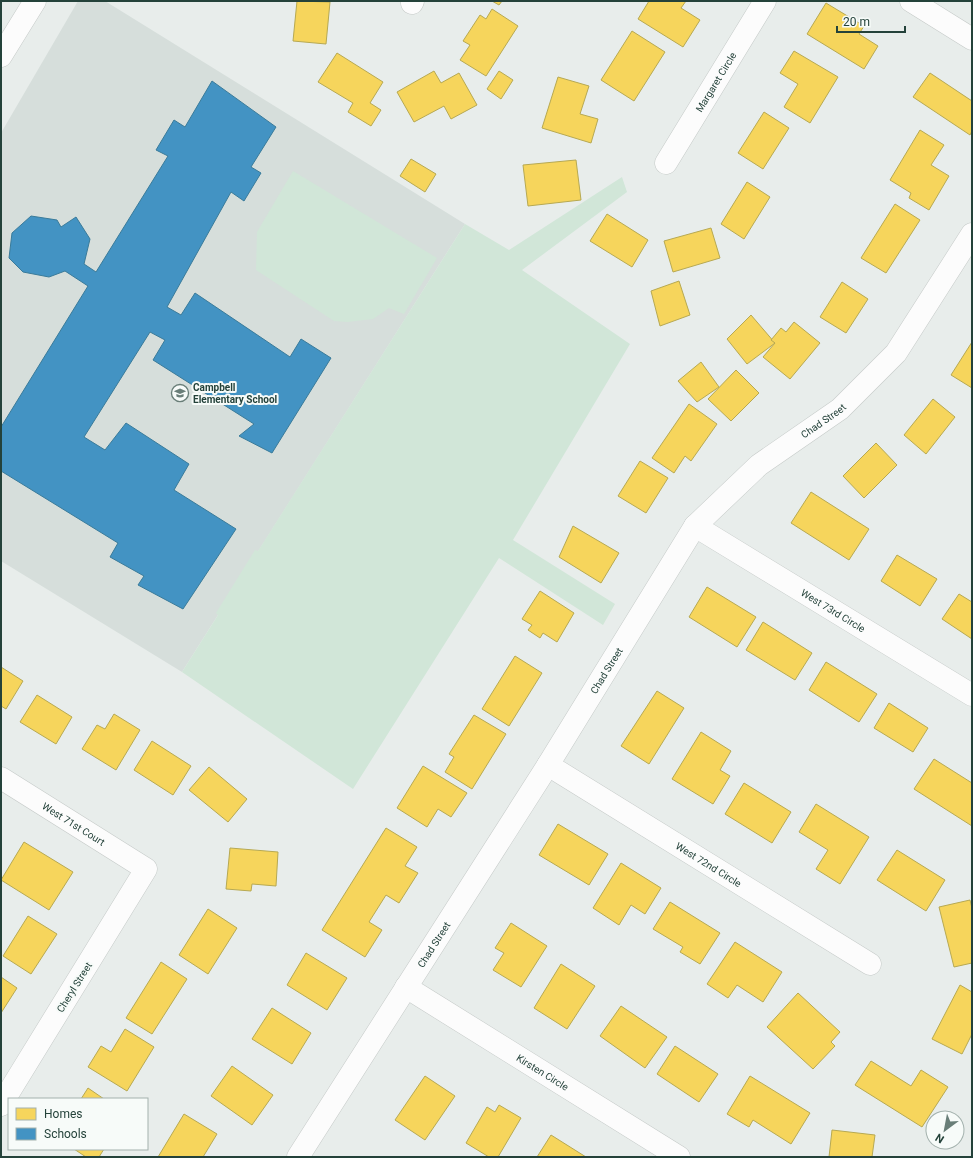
<svg xmlns="http://www.w3.org/2000/svg" width="973" height="1158" viewBox="0 0 973 1158" font-family="Roboto,sans-serif">
	<style>
		.built { fill: #d6dedb }
		.green { fill: #d1e6d8 }
		.homes { fill: #f6d55c; stroke: #b7a952 }
		.schools { fill: #4393c3; stroke: #3a7b9a }
		.lines { fill: none; stroke-linecap: round; stroke-linejoin: round }
		.street-casing { stroke: #c5cac8; stroke-width: 23 }
		.street { stroke: #fcfcfc; stroke-width: 22 }
		.labels { text-anchor: middle; stroke-width: 4; stroke-linejoin: round; paint-order: stroke }
		.street-label { font-size: 10px; fill: #24423a; stroke: #f7fbf9 }
		.poi-label { font-size: 10px; font-weight: bold; fill: #24423a; stroke: #f7fbf9; text-anchor: start }
	</style>
	<rect width="100%" height="100%" fill="#e8edeb"/>
	<path class="built" d="M78 1H105L465 224 182 672 1 561V133Z"/>
	<g class="green">
		<path d="M293 171 437 258 404 314 389 308 373 319 347 322 334 321 256 270 257 232Z"/>
		<path d="M622 177 627 192 522 270 630 344 513 540 615 604 603 625 499 558 353 789 182 672 218 615 216 613 255 550 258 551 465 224 509 250Z"/>
	</g>
	<g class="homes">
		<path d="M297 1 330 2 326 44 293 41Z"/>
		<path d="M492 1H502L499 5Z"/>
		<path d="M649 1H686L681 8 700 20 683 47 638 19Z"/>
		<path d="M826 3 864 26 859 34 878 46 864 69 807 34Z"/>
		<path d="M492 9 518 26 486 76 460 60 470 45 463 41 480 15 486 19Z"/>
		<path d="M632 31 665 52 634 101 601 80Z"/>
		<path d="M794 51 838 77 810 123 784 107 798 84 780 73Z"/>
		<path d="M337 53 383 82 370 103 381 110 371 126 348 112 353 103 318 82Z"/>
		<path d="M434 71 441 83 459 73 477 105 451 119 444 106 414 122 397 92Z"/>
		<path d="M499 71 513 80 501 99 487 89Z"/>
		<path d="M930 73 972 101V131L970 135 913 97Z"/>
		<path d="M558 77 589 86 580 114 598 119 591 143 542 128Z"/>
		<path d="M764 112 789 128 763 169 738 153Z"/>
		<path d="M920 130 944 145 931 165 949 176 929 210 909 198 911 193 890 180Z"/>
		<path d="M411 159 436 174 425 192 400 176Z"/>
		<path d="M576 160 581 200 528 206 523 165Z"/>
		<path d="M747 182 770 197 744 239 721 224Z"/>
		<path d="M895 204 920 220 886 273 861 258Z"/>
		<path d="M607 214 648 240 632 267 590 241Z"/>
		<path d="M711 228 720 258 673 272 664 241Z"/>
		<path d="M679 281 690 315 660 326 651 291Z"/>
		<path d="M842 282 868 299 846 333 820 317Z"/>
		<path d="M751 315 775 343 747 364 727 339Z"/>
		<path d="M794 322 820 343 790 379 763 357 775 343 771 340 781 328 786 332Z"/>
		<path d="M972 342V388L951 375Z"/>
		<path d="M701 362 719 387 697 402 678 381Z"/>
		<path d="M736 370 759 393 731 421 708 399Z"/>
		<path d="M933 399 955 417 926 454 904 435Z"/>
		<path d="M689 404 717 424 691 461 685 456 674 473 652 458Z"/>
		<path d="M876 443 897 465 864 498 843 476Z"/>
		<path d="M640 461 668 478 646 513 618 496Z"/>
		<path d="M811 492 869 529 849 560 791 523Z"/>
		<path d="M573 526 619 553 601 583 559 557Z"/>
		<path d="M897 555 937 579 920 606 881 581Z"/>
		<path d="M707 587 756 617 737 647 689 617Z"/>
		<path d="M540 591 574 613 557 642 543 633 540 638 528 630 532 625 522 619Z"/>
		<path d="M959 594 972 602V639L942 619Z"/>
		<path d="M763 622 812 653 795 680 746 650Z"/>
		<path d="M515 656 542 673 509 726 482 709Z"/>
		<path d="M826 662 877 694 859 722 809 690Z"/>
		<path d="M1 667 23 681 6 709 1 706Z"/>
		<path d="M657 691 684 708 649 764 621 746Z"/>
		<path d="M37 695 72 717 56 744 20 722Z"/>
		<path d="M889 703 928 728 913 752 874 728Z"/>
		<path d="M114 714 140 730 116 770 82 749 97 725 105 729Z"/>
		<path d="M474 715 506 734 472 789 445 772 454 757 449 754Z"/>
		<path d="M701 732 731 751 720 770 730 776 713 804 672 779Z"/>
		<path d="M152 741 191 766 173 795 134 770Z"/>
		<path d="M934 759 972 783V826L914 789Z"/>
		<path d="M423 766 467 793 451 817 438 809 427 827 397 808Z"/>
		<path d="M209 767 247 799 228 822 189 790Z"/>
		<path d="M744 783 791 812 772 843 725 814Z"/>
		<path d="M816 804 869 837 840 884 816 869 828 850 799 832Z"/>
		<path d="M558 824 608 854 589 885 539 855Z"/>
		<path d="M386 828 417 847 405 866 418 873 399 903 386 895 369 922 382 930 365 957 322 930Z"/>
		<path d="M24 842 73 872 49 910 1 880Z"/>
		<path d="M230 848 278 852 276 886 252 884 251 891 226 889Z"/>
		<path d="M897 850 945 880 926 911 877 880Z"/>
		<path d="M621 863 661 888 645 914 631 905 619 925 593 908Z"/>
		<path d="M970 900 972 908V963L954 967 939 907Z"/>
		<path d="M670 902 720 933 700 964 680 952 683 947 653 929Z"/>
		<path d="M208 909 237 928 208 974 179 955Z"/>
		<path d="M28 916 57 934 31 974 3 956Z"/>
		<path d="M511 923 547 946 521 987 493 970 504 953 495 948Z"/>
		<path d="M735 942 782 972 763 1002 737 985 728 998 707 984Z"/>
		<path d="M306 953 347 978 327 1010 287 985Z"/>
		<path d="M161 962 187 979 152 1034 126 1018Z"/>
		<path d="M561 964 595 986 567 1029 534 1008Z"/>
		<path d="M1 977 17 988 1 1013Z"/>
		<path d="M960 985 972 992V1034L962 1054 932 1039Z"/>
		<path d="M798 993 840 1032 831 1042 835 1046 813 1069 767 1027Z"/>
		<path d="M621 1006 667 1037 645 1068 600 1036Z"/>
		<path d="M272 1008 311 1033 292 1064 252 1039Z"/>
		<path d="M125 1029 154 1047 127 1091 88 1067 101 1046 111 1052Z"/>
		<path d="M675 1046 718 1074 699 1102 657 1074Z"/>
		<path d="M871 1061 911 1086 921 1070 948 1087 922 1127 855 1085Z"/>
		<path d="M232 1066 273 1095 252 1125 211 1096Z"/>
		<path d="M425 1076 455 1096 425 1140 395 1120Z"/>
		<path d="M750 1076 810 1113 791 1144 753 1120 749 1127 727 1114Z"/>
		<path d="M88 1088 104 1099H81Z"/>
		<path d="M499 1105 521 1118 498 1157H489L466 1143 487 1107 495 1112Z"/>
		<path d="M184 1114 217 1134 203 1157H158Z"/>
		<path d="M832 1130 875 1135 872 1157H829Z"/>
		<path d="M551 1135 586 1157H537Z"/>
		<path d="M74 1149H104L99 1157H86Z"/>
	</g>
	<path class="schools" d="M212 81 276 127 251 167 261 173 244 201 231 192 167 307 181 315 195 293 290 357 301 339 331 358 272 453 239 436 254 424 153 360 165 340 150 332 84 437 105 450 126 423 189 464 174 490 236 529 183 609 138 585 144 576 110 557 118 543 1 471V427L88 286 65 271 49 277 23 272 9 258 12 233 31 216 57 220 61 227 76 217 90 239 84 264 96 272 168 156 156 150 174 120 185 127Z"/>
	<g class="lines">
		<g class="street-casing">
			<g id="street">
				<path d="M911 1 972 39"/>
				<path d="M412 3 413 1"/>
				<path d="M1 56 35 1"/>
				<path id="s1" d="M666 163 765 1"/>
				<path id="s2" d="M695 526 972 695"/>
				<path id="s3" d="M548 765 870 964"/>
				<path id="s4" d="M1 778 146 869 1 1105"/>
				<path id="s5" d="M406 987 679 1157"/>
				<path id="s6" d="M298 1157 548 765 695 526 759 465 840 409 896 353 972 234"/>
			</g>
		</g>
		<use href="#street" class="street"/>
	</g>
	<defs>
		<g id="school-ring" transform="scale(0.9)"><circle r="9.5" fill="#f7fbf9" stroke="#697e78" stroke-width="1.5"/><path d="M0-5L7-2L0 1L-7-2ZM-4 1L0 2.5L4 1V4Q0 6-4 4Z" fill="#697e78"/></g>
	</defs>
	<g fill-rule="evenodd">
		<use href="#school-ring" x="180" y="393"/>
	</g>
	<g class="labels">
		<g class="street-label">
			<text dy="4" stroke="none"><textPath href="#s1" startOffset="95">Margaret Circle</textPath></text>
			<text dy="4" stroke="none"><textPath href="#s6" startOffset="912">Chad Street</textPath></text>
			<text dy="4" stroke="none"><textPath href="#s2" startOffset="162">West 73rd Circle</textPath></text>
			<text dy="4" stroke="none"><textPath href="#s6" startOffset="576">Chad Street</textPath></text>
			<text dy="4" stroke="none"><textPath href="#s4" startOffset="86">West 71st Court</textPath></text>
			<text dy="4" stroke="none"><textPath href="#s3" startOffset="189">West 72nd Circle</textPath></text>
			<text dy="4" stroke="none"><textPath href="#s6" startOffset="252">Chad Street</textPath></text>
			<text transform="translate(74 987) rotate(-58)" y="4">Cheryl Street</text>
			<text dy="4" stroke="none"><textPath href="#s5" startOffset="161">Kirsten Circle</textPath></text>
		</g>
		<g class="poi-label">
			<text x="193" y="391">Campbell<tspan x="193" dy="12">Elementary School</tspan></text>
		</g>
	</g>
	<rect width="973" height="1158" fill="none" stroke="#24423a" stroke-width="4"/>
	<rect x="8" y="1098" width="140" height="52" fill="#f7fbf9" stroke="#a3b1ad"/>
	<rect x="16" y="1108" width="20" height="12" fill="#f6d55c" stroke="#a3b1ad"/>
	<text x="44" y="1118" font-size="12" fill="#24423a">Homes</text>
	<rect x="16" y="1128" width="20" height="12" fill="#4393c3" stroke="#a3b1ad"/>
	<text x="44" y="1138" font-size="12" fill="#24423a">Schools</text>
	<g transform="translate(945 1130) rotate(212)"><circle r="19" fill="#f7fbf9" stroke="#a3b1ad"/>
	<path d="M0-3L7 15L0 10L-7 15Z" fill="#697e78"/>
	<text y="-6" font-size="11" font-weight="bold" text-anchor="middle" fill="#24423a">N</text>
	</g>
	<path d="M837 26v6h68v-6" fill="none" stroke="#24423a" stroke-width="2"/>
	<text x="843" y="26" font-size="12" fill="#24423a" stroke="#f7fbf9" stroke-width="3" paint-order="stroke">20 m</text>
</svg>
